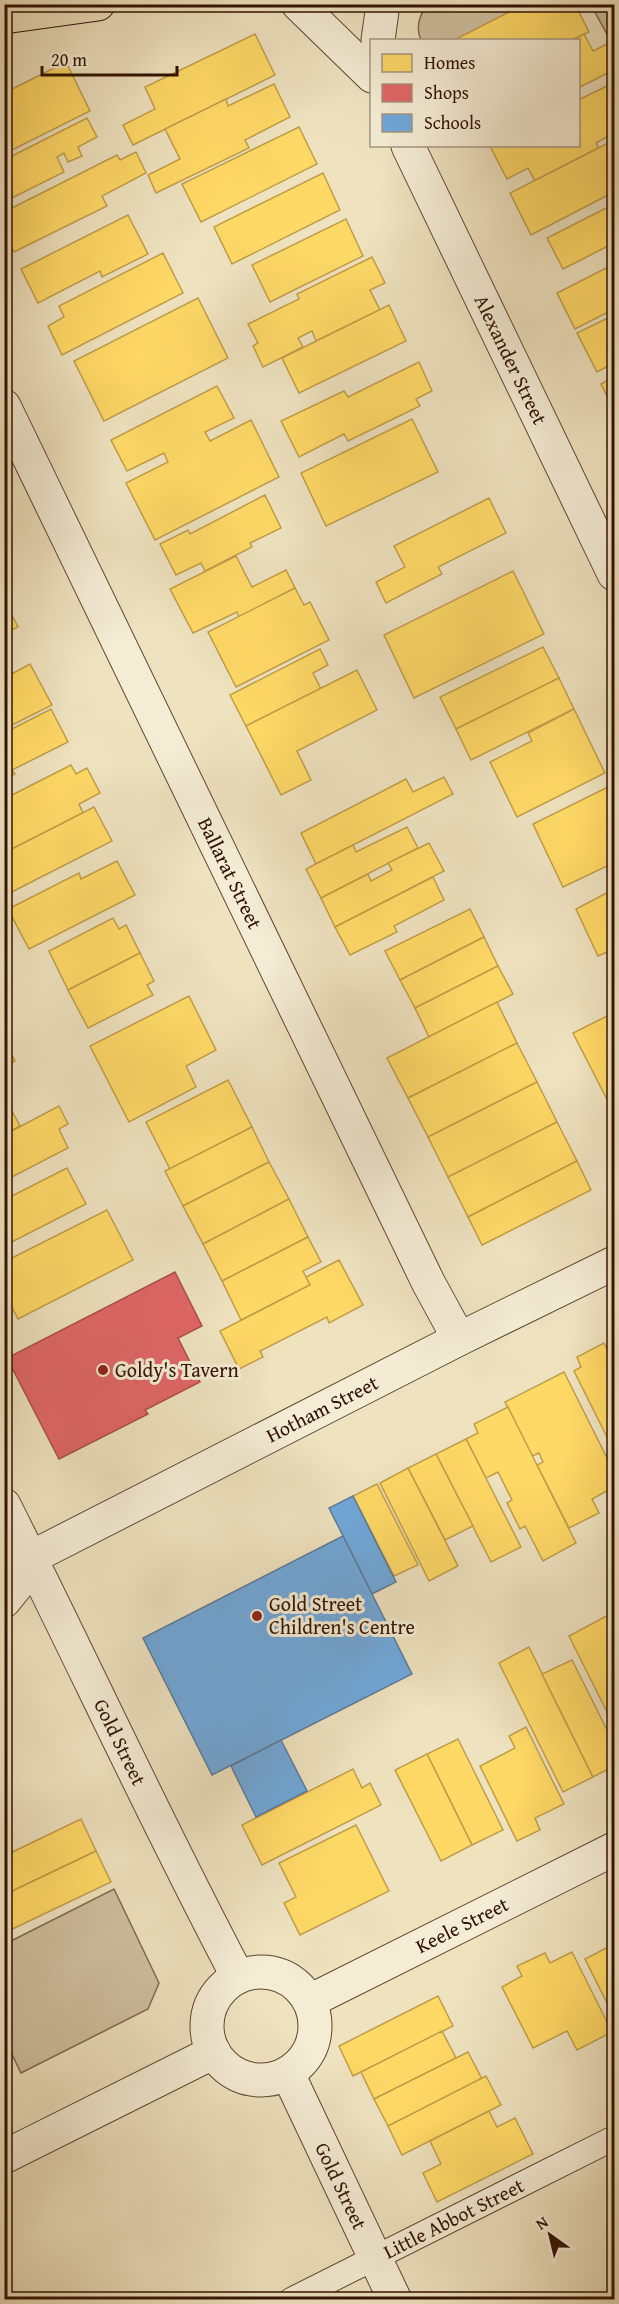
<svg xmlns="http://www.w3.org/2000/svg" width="619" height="2304" viewBox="0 0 619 2304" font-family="'Gentium Book Plus',serif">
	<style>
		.green { fill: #cebf9f; stroke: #806850; stroke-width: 1.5 }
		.homes { fill: #ffd966; stroke: #c19d48; stroke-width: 1.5 }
		.shops { fill: #e06666; stroke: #ac4d48; stroke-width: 1.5 }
		.schools { fill: #6fa8dc; stroke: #5c7b9a; stroke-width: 1.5 }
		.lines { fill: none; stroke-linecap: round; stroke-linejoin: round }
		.service-casing { stroke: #604630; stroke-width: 26 }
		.minor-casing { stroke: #604630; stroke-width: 35 }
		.primary-casing { stroke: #311201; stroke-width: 35 }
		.service { stroke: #f4ecd5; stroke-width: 24 }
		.minor { stroke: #f4ecd5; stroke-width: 33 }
		.primary { stroke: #eee2bf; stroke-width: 33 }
		.poi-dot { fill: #8f2418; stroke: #f4ecd5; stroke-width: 2 }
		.labels { text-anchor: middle; stroke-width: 6; stroke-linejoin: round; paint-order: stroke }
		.street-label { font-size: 20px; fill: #311201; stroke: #f4ecd5 }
		.poi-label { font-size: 20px; fill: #311201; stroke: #f4ecd5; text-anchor: start }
	</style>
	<rect width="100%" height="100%" fill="#eee2bf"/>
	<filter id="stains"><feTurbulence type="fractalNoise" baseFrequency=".00333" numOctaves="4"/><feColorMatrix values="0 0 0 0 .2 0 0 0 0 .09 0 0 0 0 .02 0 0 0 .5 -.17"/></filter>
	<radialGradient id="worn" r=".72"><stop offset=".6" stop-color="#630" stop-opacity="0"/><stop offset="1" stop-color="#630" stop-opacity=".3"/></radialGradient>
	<g class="green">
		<path d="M427 5H544L473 40H421C415 27 419 16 427 5Z"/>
		<path d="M591 5H614V33L608 36Z"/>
		<path d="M114 1889 159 1983 148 2009 21 2073 5 2040V1944Z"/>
	</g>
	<g class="homes">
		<path d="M525 4H575L589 32 572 40H459L458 38Z"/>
		<path d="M255 34 275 75 133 145 123 125 155 109 145 87Z"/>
		<path d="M584 34 593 51 613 41 614 45V70L578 88V40H572Z"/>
		<path d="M66 62 90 111 4 154V93Z"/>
		<path d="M274 84 290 117 245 140 249 148 156 193 148 175 180 159 165 129 226 99 228 106Z"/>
		<path d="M609 85 614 96V133L596 143 599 148 535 181 528 168 507 179 490 146H578V100Z"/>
		<path d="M87 118 97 137 78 147 82 156 68 162 64 153 57 157 64 172 4 202V160Z"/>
		<path d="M299 127 317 164 201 222 182 184Z"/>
		<path d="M614 140V192L531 235 510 193Z"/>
		<path d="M136 152 146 173 102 196 107 206 14 252 4 233V212L117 155 120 160Z"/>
		<path d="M323 173 340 210 232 264 214 227Z"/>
		<path d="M614 204V243L563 269 547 238Z"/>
		<path d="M128 215 148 254 102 277 100 271 38 303 21 269Z"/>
		<path d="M346 219 363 256 270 302 252 265Z"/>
		<path d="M163 253 183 293 62 355 48 326 64 317 59 306Z"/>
		<path d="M372 257 385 283 370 290 380 310 316 341 312 331 298 338 303 347 263 367 253 346 258 343 248 324 299 299 297 294Z"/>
		<path d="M614 264V309L575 329 557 293Z"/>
		<path d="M198 298 228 358 104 421 74 361Z"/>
		<path d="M389 305 406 341 299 393 282 358Z"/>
		<path d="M614 315V363L597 372 577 333Z"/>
		<path d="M419 362 432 391 416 399 420 406 348 441 344 434 299 457 281 421 344 391 348 397Z"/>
		<path d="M614 377V410L601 384Z"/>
		<path d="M217 386 234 418 205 432 210 441 251 420 279 477 155 540 126 483 168 462 164 453 127 471 111 440Z"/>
		<path d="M412 419 438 472 326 526 301 473Z"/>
		<path d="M265 495 281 528 250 543 252 547 205 571 201 563 176 575 160 544 188 530 190 534Z"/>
		<path d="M489 498 506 533 438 567 442 574 386 603 376 582 405 567 394 546Z"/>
		<path d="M236 556 252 587 286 570 295 588 239 617 237 612 193 633 170 589Z"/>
		<path d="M513 571 544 634 414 698 384 635Z"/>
		<path d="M295 588 304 605 310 602 329 640 236 687 208 632Z"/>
		<path d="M4 600 18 627 4 634Z"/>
		<path d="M543 647 559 678 456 729 440 697Z"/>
		<path d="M320 649 328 665 313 673 321 689 246 726 230 695Z"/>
		<path d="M30 664 52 705 4 729V678Z"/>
		<path d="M357 670 377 710 297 751 311 780 281 795 246 726Z"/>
		<path d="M559 678 574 709 471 760 456 729Z"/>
		<path d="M51 709 68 742 12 770 15 774 4 779V733Z"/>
		<path d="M574 709 605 773 517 817 490 762 532 741 528 733Z"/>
		<path d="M71 765 76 774 87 768 100 793 79 804 83 813 4 853V799Z"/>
		<path d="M444 777 453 794 316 864 301 833 406 779 413 792Z"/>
		<path d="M614 784V876L609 865 563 887 533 824Z"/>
		<path d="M94 807 112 841 4 896V853Z"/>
		<path d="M407 827 418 848 321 898 306 869 353 845 356 852Z"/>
		<path d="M429 843 444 871 335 927 321 898 368 874 371 881 392 870 388 863Z"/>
		<path d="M117 861 135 895 29 949 8 909 79 873 81 879Z"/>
		<path d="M433 877 444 900 394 926 397 932 350 955 335 927Z"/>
		<path d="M614 889V949L598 956 576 909Z"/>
		<path d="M470 909 484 937 400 980 385 951Z"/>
		<path d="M113 918 119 929 126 925 140 953 68 990 49 951Z"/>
		<path d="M484 937 498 966 415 1008 400 980Z"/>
		<path d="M140 953 154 981 147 985 153 995 88 1028 68 990Z"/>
		<path d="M498 966 513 994 429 1037 415 1008Z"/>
		<path d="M189 996 216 1050 186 1066 196 1087 129 1122 90 1046Z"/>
		<path d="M497 1002 517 1043 408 1098 387 1058Z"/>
		<path d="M609 1015 614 1026V1113L573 1033Z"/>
		<path d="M4 1040 15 1061 4 1067Z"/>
		<path d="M517 1043 537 1082 428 1137 408 1098Z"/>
		<path d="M228 1080 252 1127 170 1169 146 1122Z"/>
		<path d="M537 1082 557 1122 448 1177 428 1137Z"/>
		<path d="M4 1096 20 1126 4 1135Z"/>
		<path d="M59 1106 68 1124 59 1129 68 1148 4 1181V1135Z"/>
		<path d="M557 1122 577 1161 468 1217 448 1177Z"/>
		<path d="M252 1127 269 1162 183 1206 165 1171Z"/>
		<path d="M577 1161 591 1190 482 1245 468 1217Z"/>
		<path d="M269 1162 289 1199 203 1244 183 1206Z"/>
		<path d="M67 1168 86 1204 4 1246V1192L8 1198Z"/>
		<path d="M289 1199 308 1237 222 1281 203 1244Z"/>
		<path d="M107 1210 133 1260 18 1319 4 1292V1262Z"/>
		<path d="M308 1237 321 1262 303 1271 310 1285 241 1320 222 1281Z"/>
		<path d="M339 1260 363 1305 329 1323 327 1317 260 1351 263 1357 239 1369 220 1331 310 1285 306 1277Z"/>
		<path d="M604 1343 614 1364V1451L574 1371 581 1367 577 1357Z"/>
		<path d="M564 1372 614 1472V1487L592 1499 599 1513 569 1528 537 1465 543 1462 539 1453 532 1456 505 1402Z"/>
		<path d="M508 1407 576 1543 543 1561 525 1526 520 1529 507 1503 512 1500 498 1472 486 1478 466 1439 478 1433 474 1424Z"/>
		<path d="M466 1439 521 1547 491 1562 436 1454Z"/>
		<path d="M436 1454 473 1526 445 1540 408 1468Z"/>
		<path d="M408 1468 458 1566 429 1581 380 1483Z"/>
		<path d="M377 1484 418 1565 394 1576 353 1496Z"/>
		<path d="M614 1612V1726L569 1636Z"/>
		<path d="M529 1647 593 1777 563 1792 499 1663Z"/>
		<path d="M572 1660 614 1744V1766L593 1777 542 1674Z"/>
		<path d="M526 1727 564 1804 535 1818 540 1830 517 1841 480 1766 515 1748 509 1736Z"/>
		<path d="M458 1739 503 1830 472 1845 427 1754Z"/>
		<path d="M427 1754 472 1845 441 1861 395 1770Z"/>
		<path d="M353 1769 362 1788 370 1783 381 1805 262 1865 242 1825Z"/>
		<path d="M81 1819 96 1851 4 1895V1856Z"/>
		<path d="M356 1825 389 1891 300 1935 284 1903 296 1897 279 1863Z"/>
		<path d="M96 1851 111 1882 4 1933V1895Z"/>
		<path d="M614 1944V2017L585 1959Z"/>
		<path d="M572 1952 612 2032 577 2050 567 2031 533 2048 502 1987 522 1976 517 1966 545 1953 550 1963Z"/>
		<path d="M438 1996 453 2026 353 2076 339 2046Z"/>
		<path d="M442 2031 456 2058 374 2099 361 2072Z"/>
		<path d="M468 2052 482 2079 388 2126 374 2099Z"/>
		<path d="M486 2076 501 2105 402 2155 388 2126Z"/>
		<path d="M489 2111 497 2127 515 2118 533 2154 437 2202 423 2173 441 2164 430 2141Z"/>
	</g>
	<path class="shops" d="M175 1272 202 1326 178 1338 200 1382 145 1410 148 1414 59 1459 7 1358Z"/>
	<g class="schools">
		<path d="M353 1496 396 1582 372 1594 329 1508Z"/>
		<path d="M343 1536 412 1674 212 1775 143 1638Z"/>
		<path d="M281 1740 307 1791 256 1817 231 1766Z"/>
	</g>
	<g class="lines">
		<g class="service-casing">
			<g id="service">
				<path id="s1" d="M291 2300 614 2138"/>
			</g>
		</g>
		<g class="minor-casing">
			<g id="minor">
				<path d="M298 4 372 76"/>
				<path d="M378 40 383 4"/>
				<path id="s2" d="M408 146 614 574"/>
				<path id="s3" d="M4 406 428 1282 459 1339"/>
				<path id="s4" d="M4 1505C83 1662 156 1822 238 1977"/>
				<path id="s5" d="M4 1561 32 1557 459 1339 614 1263"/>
				<path d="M4 1601 17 1585 32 1557"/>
				<circle cx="261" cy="2026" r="54"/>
				<path id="s6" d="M310 2001 614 1849"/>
				<path id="s7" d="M288 2074 395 2300"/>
				<path d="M4 2157 214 2052"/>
			</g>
		</g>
		<g class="primary-casing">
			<path id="primary" d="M4 17 98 4"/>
		</g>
		<use href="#service" class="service"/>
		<use href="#minor" class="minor"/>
		<use href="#primary" class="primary"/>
	</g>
	<g class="poi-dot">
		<circle cx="103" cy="1370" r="6"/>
		<circle cx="257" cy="1616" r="6"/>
	</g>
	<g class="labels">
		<g class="street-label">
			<text dy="7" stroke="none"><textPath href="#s2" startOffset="237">Alexander Street</textPath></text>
			<text dy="7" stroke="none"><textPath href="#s3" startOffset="519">Ballarat Street</textPath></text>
			<text dy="7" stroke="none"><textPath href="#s5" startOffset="354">Hotham Street</textPath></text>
			<text dy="7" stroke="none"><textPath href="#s4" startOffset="264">Gold Street</textPath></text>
			<text dy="7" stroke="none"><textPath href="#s6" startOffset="170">Keele Street</textPath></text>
			<text dy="7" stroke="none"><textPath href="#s7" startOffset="124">Gold Street</textPath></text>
			<text dy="7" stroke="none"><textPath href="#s1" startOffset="182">Little Abbot Street</textPath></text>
		</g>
		<g class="poi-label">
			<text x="115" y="1377">Goldy's Tavern</text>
			<text x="269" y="1611">Gold Street<tspan x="269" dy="23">Children's Centre</tspan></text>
		</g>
	</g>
	<rect width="619" height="2304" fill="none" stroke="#eee2bf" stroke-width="24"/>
	<rect x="6" y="6" width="607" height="2292" fill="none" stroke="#311201" stroke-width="3"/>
	<rect x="12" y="12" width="595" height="2280" fill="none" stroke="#311201" stroke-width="1.5"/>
	<rect x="370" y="39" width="210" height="108" fill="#f4ecd5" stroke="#a69580" stroke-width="1.5"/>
	<rect x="382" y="54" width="30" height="18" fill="#ffd966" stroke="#a69580" stroke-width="1.5"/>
	<text x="424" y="69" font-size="18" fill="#311201">Homes</text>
	<rect x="382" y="84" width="30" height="18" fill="#e06666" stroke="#a69580" stroke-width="1.5"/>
	<text x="424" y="99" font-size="18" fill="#311201">Shops</text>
	<rect x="382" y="114" width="30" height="18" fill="#6fa8dc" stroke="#a69580" stroke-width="1.5"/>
	<text x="424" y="129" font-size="18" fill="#311201">Schools</text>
	<g transform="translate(550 2235) rotate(326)" stroke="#f4ecd5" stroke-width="4.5" paint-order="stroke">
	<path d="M0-4.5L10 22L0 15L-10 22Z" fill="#311201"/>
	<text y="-9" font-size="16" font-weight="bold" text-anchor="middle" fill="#311201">N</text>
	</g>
	<path d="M42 66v9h135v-9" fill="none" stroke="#311201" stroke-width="3"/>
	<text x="51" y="66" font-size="18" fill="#311201" stroke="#f4ecd5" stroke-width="4.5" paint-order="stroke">20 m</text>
	<rect width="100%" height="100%" filter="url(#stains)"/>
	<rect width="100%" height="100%" fill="url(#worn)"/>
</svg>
